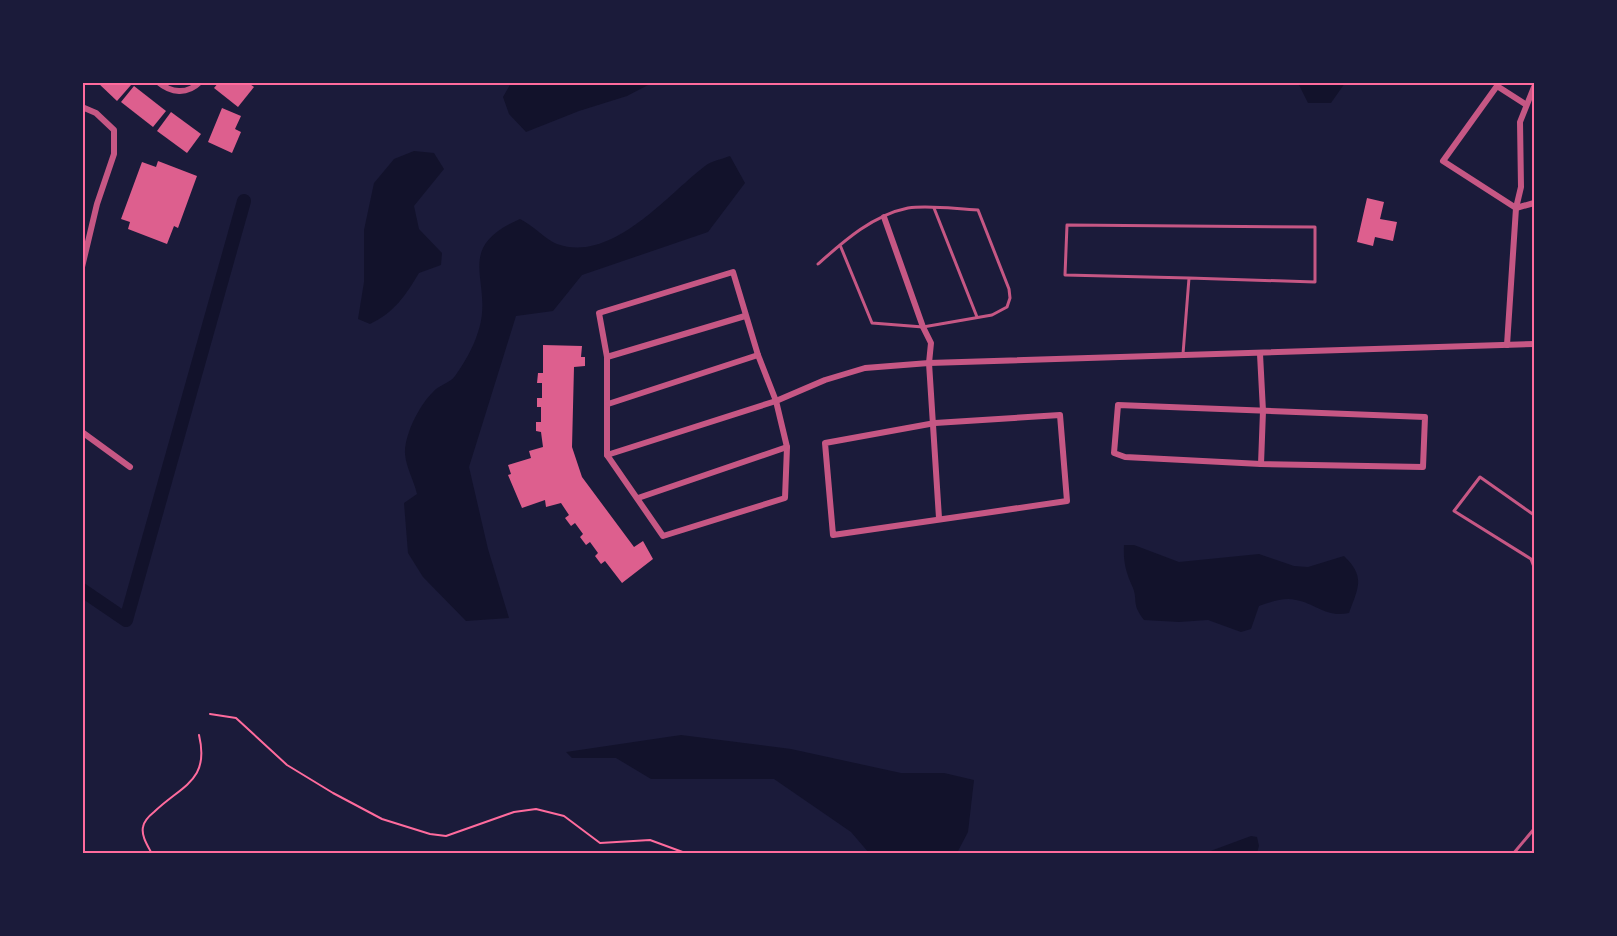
<svg xmlns="http://www.w3.org/2000/svg" width="1617" height="936" viewBox="0 0 1617 936" font-family="'Source Sans 3',sans-serif">
	<style>
		.water { fill: #12122b }
		.lines { fill: none; stroke-linecap: round; stroke-linejoin: round }
		.canal { stroke: #12122b; stroke-width: 14 }
		.building { fill: #dd5f8e }
		.path { stroke: #ff6b9d; stroke-width: 2 }
		.service { stroke: #c65784; stroke-width: 3 }
		.minor { stroke: #c65784; stroke-width: 6 }
		.neatline { fill: none; stroke: #ff6b9d; stroke-width: 2 }
	</style>
	<rect width="100%" height="100%" fill="#1b1b3a"/>
	<g class="water">
		<path d="M511 83V82L652 83 627 96 579 111 526 132 509 114 503 97Z"/>
		<path d="M1298 83H1345L1331 103H1308Z"/>
		<path d="M414 151 434 153 444 169 414 206 419 229 442 253 441 265 419 273C406 295 394 313 370 324L358 319 364 282V230L374 183 394 159Z"/>
		<path d="M730 156 745 183 708 232 582 275 553 311 516 316 469 467 488 549 509 618 466 621 423 577 408 553 404 503 417 494C414 481 406 467 405 454 404 435 420 404 433 392 439 385 450 383 455 376 463 365 473 348 477 335 497 282 449 250 520 219 533 225 546 240 557 244 612 264 668 194 705 166 711 161 722 159 730 156Z"/>
		<path d="M1124 545H1134L1179 562 1259 554 1294 566 1308 567 1344 556C1366 577 1358 588 1349 613 1326 618 1317 604 1296 600 1284 597 1270 602 1259 606L1251 629 1241 632 1208 620 1179 622 1144 620C1131 603 1138 601 1133 588 1126 573 1123 562 1124 545Z"/>
		<path d="M681 735 791 749 901 773H944L974 780 968 832 957 853H869L851 832 774 779H651L616 758H572L566 752Z"/>
		<path d="M1251 836 1257 837 1259 846 1257 853H1205Z"/>
	</g>
	<g class="lines">
		<path class="canal" d="M82 590 126 620 244 201"/>
	</g>
	<g class="building">
		<path d="M97 82H128L131 85 117 101Z"/>
		<path d="M219 82H247L254 87 238 107 214 88Z"/>
		<path d="M134 86 166 111 153 127 121 102Z"/>
		<path d="M222 108 241 116 235 129 241 132 232 153 208 142Z"/>
		<path d="M171 112 201 134 187 153 157 131Z"/>
		<path d="M158 161 197 176 178 228 174 226 167 244 128 229 130 222 121 219 142 162 156 167Z"/>
		<path d="M1367 198 1384 202 1380 219 1397 222 1393 241 1375 237 1373 246 1357 242Z"/>
		<path d="M543 345 582 346 581 357H585V366L574 367 572 447 582 477 634 547 643 541 653 559 622 583 605 561 601 564 595 556 598 553 590 542 586 545 580 537 583 534 575 523 571 526 565 518 569 515 561 503 546 507 545 500 522 508 508 475 511 474 508 465 531 458 529 451 543 447 541 432 536 431V422H541V407H537V398H542V383H537L538 373H543Z"/>
	</g>
	<g class="lines">
		<g class="path">
			<path d="M210 714 236 718 287 765 333 793 382 819 430 834 446 836 514 812 536 809 564 816 600 843 650 840 688 854"/>
			<path d="M152 854C148 846 141 836 143 827 144 821 149 816 154 812 182 785 210 781 199 735"/>
		</g>
		<g class="service">
			<path d="M934 208 977 317"/>
			<path d="M818 264C844 241 873 215 908 208 930 205 955 209 978 210L1009 289 1010 298 1007 307 992 315 923 327 872 323 840 245"/>
			<path d="M1183 354 1189 278 1315 282V227L1067 225 1065 275 1189 278"/>
			<path d="M1534 515 1480 477 1454 511 1531 559 1534 567"/>
			<path d="M1513 854 1534 829"/>
		</g>
		<g class="minor">
			<path d="M158 82C171 93 187 95 200 82"/>
			<path d="M1497 82V86L1443 161 1516 208 1534 203"/>
			<path d="M1497 86 1525 104"/>
			<path d="M82 107 96 113 114 130V154L97 204 82 267"/>
			<path d="M884 217 923 327 931 343 929 363 939 518"/>
			<path d="M733 272 758 355 776 401 787 447 785 498 663 536 607 455V357L599 313Z"/>
			<path d="M1507 345 1516 208 1521 187 1520 122 1534 87"/>
			<path d="M1260 354 1263 411 1261 464"/>
			<path d="M607 357 745 316"/>
			<path d="M608 404 758 355"/>
			<path d="M1118 405 1425 417 1423 467 1261 464 1125 457 1114 453Z"/>
			<path d="M1060 415 1067 501 833 535 825 443 935 423Z"/>
			<path d="M82 432 130 467"/>
			<path d="M607 455 776 401 825 380 865 368 929 363 1534 344"/>
			<path d="M638 498 787 447"/>
		</g>
	</g>
	<rect width="1617" height="936" fill="none" stroke="#1b1b3a" stroke-width="168"/>
	<rect x="84" y="84" width="1449" height="768" class="neatline"/>
</svg>
